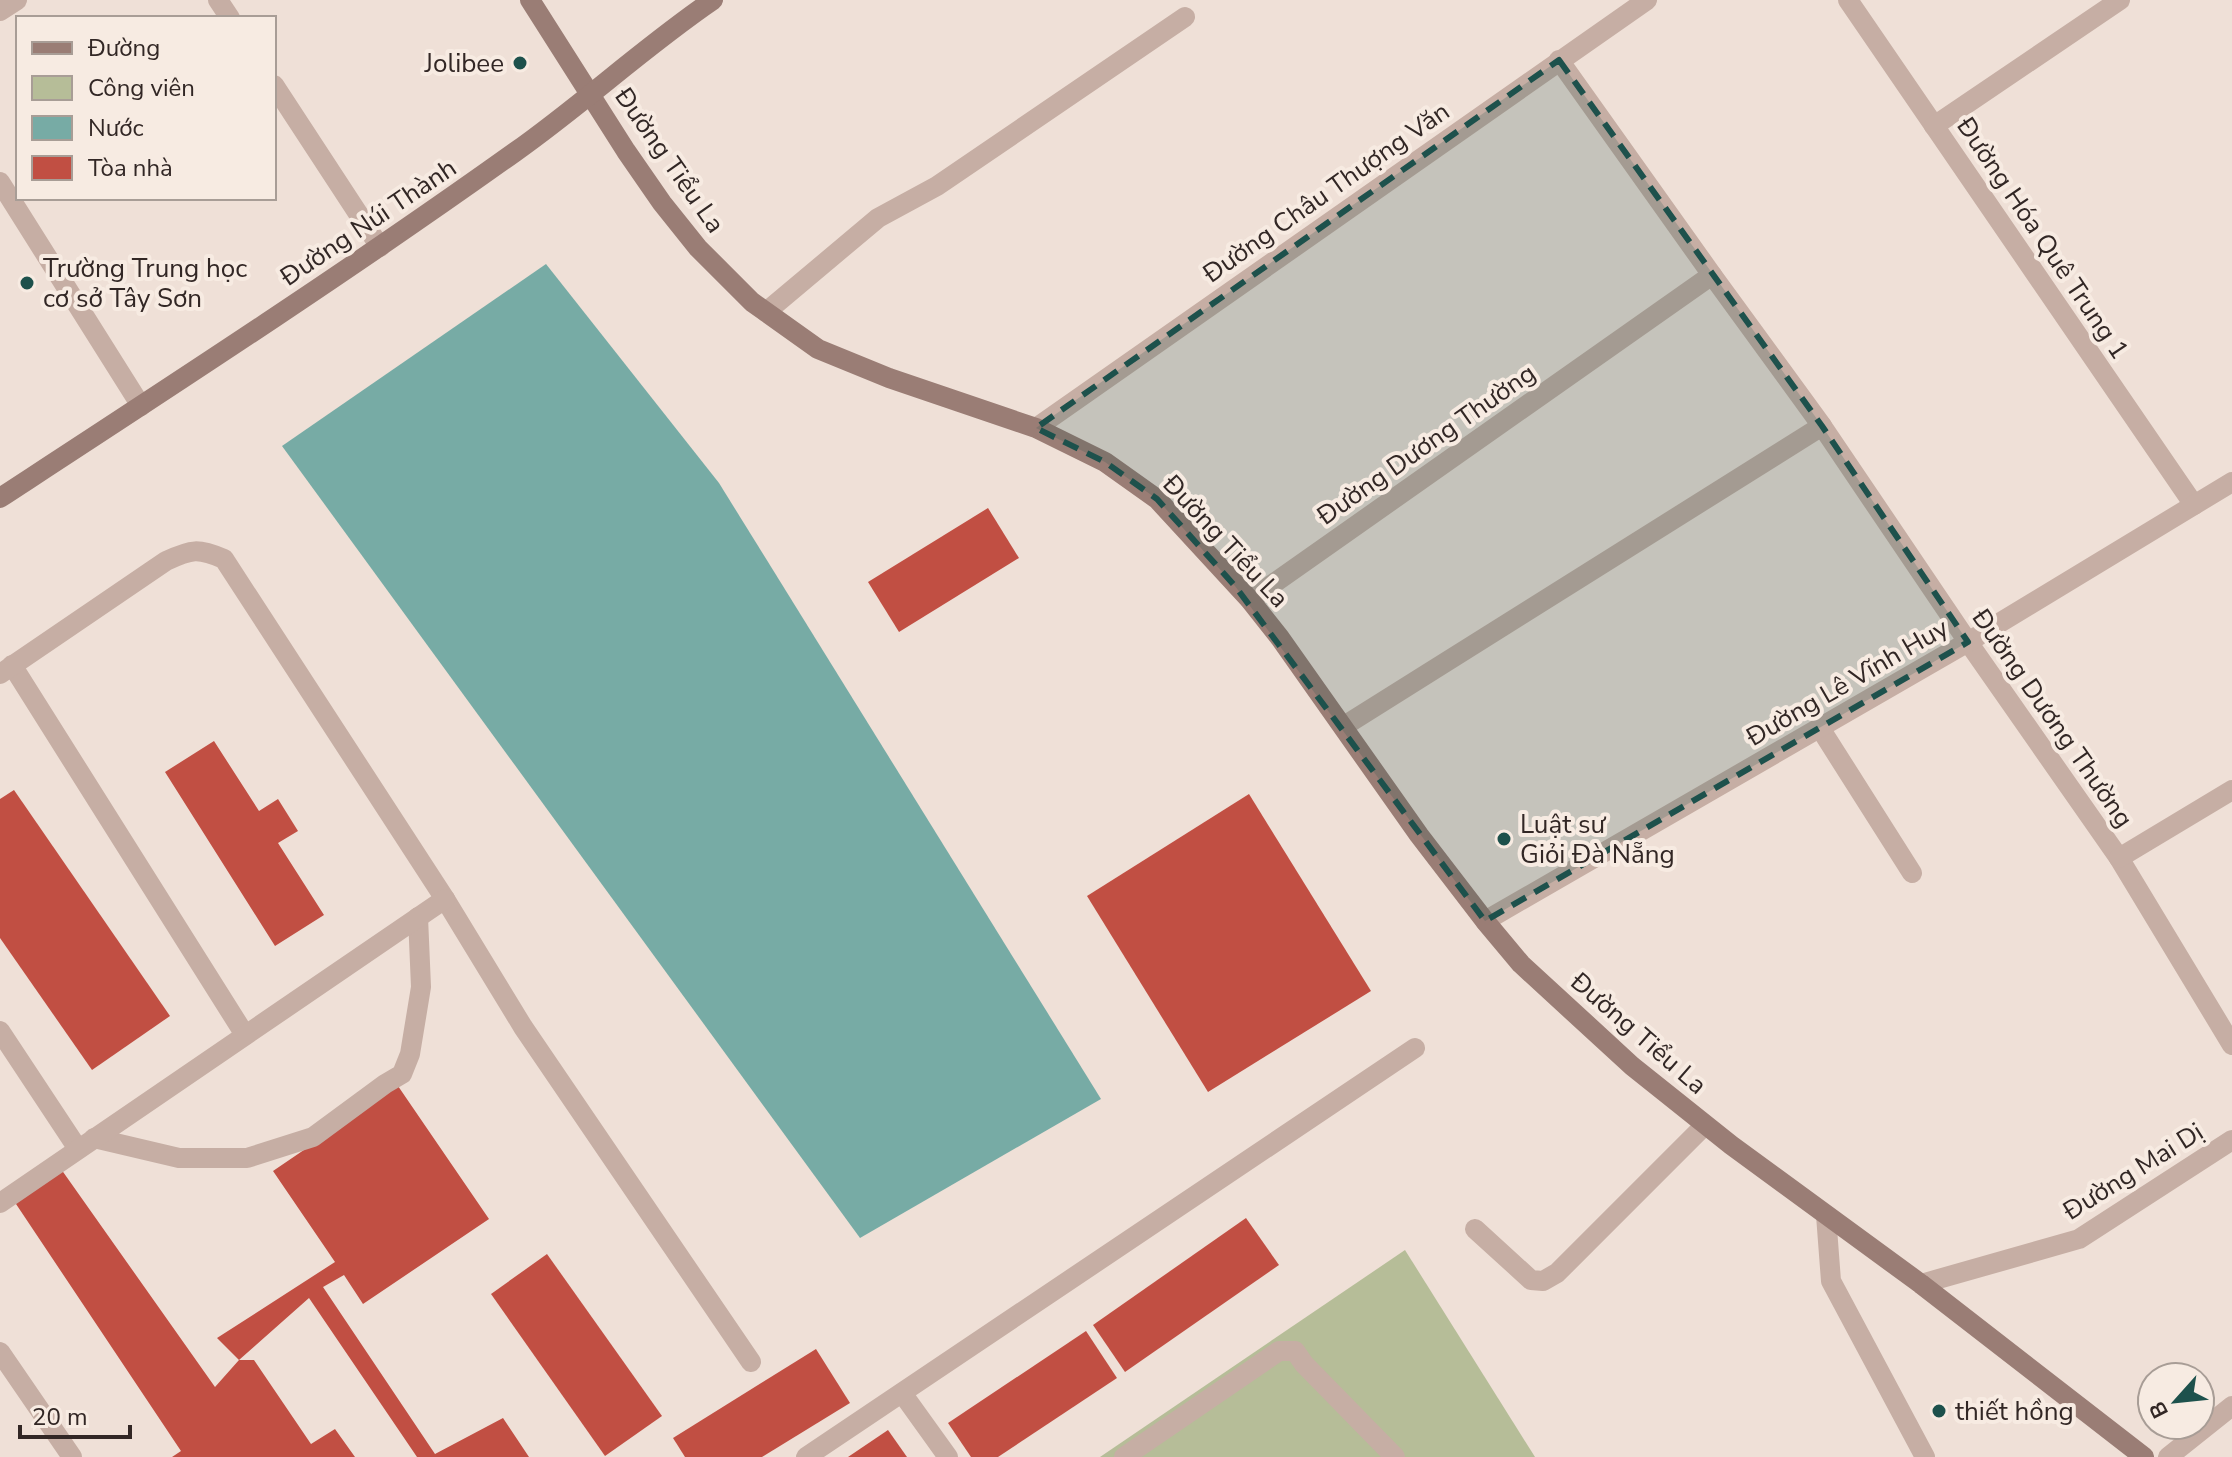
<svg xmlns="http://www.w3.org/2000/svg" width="2232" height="1457" viewBox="0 0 2232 1457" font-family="'Nunito Sans',sans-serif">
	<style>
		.green { fill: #b6bd98 }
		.water { fill: #77aba5 }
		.building { fill: #c14f43 }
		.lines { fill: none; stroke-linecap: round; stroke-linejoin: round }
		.lane { stroke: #c6aea4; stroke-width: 20 }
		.street { stroke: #c6aea4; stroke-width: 20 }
		.secondary { stroke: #9a7d75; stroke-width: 20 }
		.marked { fill: #1d514c; fill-opacity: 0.2; stroke: #1d514c; stroke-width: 6; stroke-dasharray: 16 10; stroke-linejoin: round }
		.poi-dot { fill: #1d514c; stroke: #f7ebe2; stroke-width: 3 }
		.labels { text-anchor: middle; stroke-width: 8; stroke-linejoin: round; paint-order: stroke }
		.poi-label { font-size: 26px; fill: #322725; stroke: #f7ebe2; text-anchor: start }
		.street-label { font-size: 26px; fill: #322725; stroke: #f7ebe2 }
	</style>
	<rect width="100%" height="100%" fill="#efe0d7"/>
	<path class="green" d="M1405 1250 1535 1457H1100Z"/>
	<path class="water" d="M546 264 719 483 1101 1099 860 1238 282 446Z"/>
	<g class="building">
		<path d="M988 508 1019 558 899 632 868 582Z"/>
		<path d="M214 741 259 811 278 799 298 831 278 843 324 915 275 946 165 772Z"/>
		<path d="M14 790 170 1016 92 1070 0 938V799Z"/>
		<path d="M1249 794 1371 991 1208 1092 1087 896Z"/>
		<path d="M398 1086 489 1219 363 1304 344 1275 323 1287 435 1454 503 1418 529 1457H417L309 1298 239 1360 217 1338 335 1262 273 1171Z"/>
		<path d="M61 1169 215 1387 239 1360H254L311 1444 335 1429 355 1457H172L181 1451 14 1201Z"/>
		<path d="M1246 1218 1279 1265 1125 1372 1093 1325Z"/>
		<path d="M547 1254 662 1416 605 1456 491 1294Z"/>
		<path d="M1086 1331 1117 1378 998 1457H971L948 1423Z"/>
		<path d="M816 1349 850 1403 762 1457H685L673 1438Z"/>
		<path d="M888 1430 907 1457H848Z"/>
	</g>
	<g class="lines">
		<g class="lane">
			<path d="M766 312 878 218 937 186 1185 17"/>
			<path d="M12 665 245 1035"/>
			<path d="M0 674 166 561C192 549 198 548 224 559L445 899 523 1027 751 1362"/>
			<path d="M1820 728 1912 873"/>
			<path d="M0 1031 78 1149"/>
			<path d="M94 1138 179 1158H247L313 1137 385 1084 402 1074 410 1054 421 987 418 917"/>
			<path d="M0 1203 445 899"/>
			<path d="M1475 1229 1531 1280 1543 1281 1557 1273 1705 1125"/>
			<path d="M0 1352 72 1457"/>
			<path d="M902 1393 948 1457"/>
			<path d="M806 1457 1415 1048"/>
			<path d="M1124 1457 1279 1351H1295L1304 1364 1395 1457"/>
		</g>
		<g class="street">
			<path d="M218 0 230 18"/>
			<path d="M1848 0 2194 505"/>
			<path d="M0 11 17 0"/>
			<path d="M1559 60 1712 275 1822 426 1968 642 2119 858 2232 1045"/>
			<path d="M274 85 380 247"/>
			<path d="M1934 126 2120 0"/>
			<path d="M0 182 141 406"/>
			<path d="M1036 428 1647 0"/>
			<path d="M1250 600 1712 275"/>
			<path d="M1344 726 1822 426"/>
			<path d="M2119 858 2232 790"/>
			<path d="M1485 921 1968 642 2232 482"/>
			<path d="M1826 1215 1831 1281 1925 1457"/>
			<path d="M1921 1284 2079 1239 2232 1140"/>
			<path d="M2168 1457 2232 1406"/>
		</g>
		<g class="secondary">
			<path d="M530 0 626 151 662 203 698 248 752 302 818 349 889 378 1036 428 1105 462 1157 499 1250 600 1280 638 1419 835 1485 921 1521 964 1632 1066 1731 1145 1921 1284 2144 1457"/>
			<path d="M0 498C173 385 347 272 515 152 583 104 644 47 713 0"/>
		</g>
	</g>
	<path class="marked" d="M1559 60 1822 426 1968 642 1485 921 1235 586 1157 499 1105 462 1036 428Z"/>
	<g class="poi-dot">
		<circle cx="520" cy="63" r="8"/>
		<circle cx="27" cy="283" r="8"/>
		<circle cx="1504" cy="839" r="8"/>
		<circle cx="1939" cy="1411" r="8"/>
	</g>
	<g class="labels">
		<g class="poi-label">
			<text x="504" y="72" text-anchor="end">Jolibee</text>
			<text x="43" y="277">Trường Trung học<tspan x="43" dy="30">cơ sở Tây Sơn</tspan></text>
			<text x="1520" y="833">Luật sư<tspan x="1520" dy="30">Giỏi Đà Nẵng</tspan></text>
			<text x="1955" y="1420">thiết hồng</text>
		</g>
		<g class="street-label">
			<text transform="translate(670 160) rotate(55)" y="9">Đường Tiểu La</text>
			<text transform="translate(1326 192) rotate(-35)" y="9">Đường Châu Thượng Văn</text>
			<text transform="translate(368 222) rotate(-34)" y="9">Đường Núi Thành</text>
			<text transform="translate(2043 238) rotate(56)" y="9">Đường Hóa Quê Trung 1</text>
			<text transform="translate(1426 444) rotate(-35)" y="9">Đường Dương Thường</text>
			<text transform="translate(1226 541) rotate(47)" y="9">Đường Tiểu La</text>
			<text transform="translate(1847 682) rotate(-30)" y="9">Đường Lê Vĩnh Huy</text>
			<text transform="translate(2053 718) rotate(55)" y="9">Đường Dương Thường</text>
			<text transform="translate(1639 1033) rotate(41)" y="9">Đường Tiểu La</text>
			<text transform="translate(2133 1171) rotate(-32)" y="9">Đường Mai Dị</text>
		</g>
	</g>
	<rect x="16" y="16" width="260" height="184" fill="#f7ebe2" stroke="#a89d96" stroke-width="2"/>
	<rect x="32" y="42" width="40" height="12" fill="#9a7d75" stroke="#a89d96" stroke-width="2"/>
	<text x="88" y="56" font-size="24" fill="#322725">Đường</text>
	<rect x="32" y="76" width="40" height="24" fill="#b6bd98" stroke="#a89d96" stroke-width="2"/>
	<text x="88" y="96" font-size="24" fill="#322725">Công viên</text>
	<rect x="32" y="116" width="40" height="24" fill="#77aba5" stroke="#a89d96" stroke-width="2"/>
	<text x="88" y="136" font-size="24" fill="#322725">Nước</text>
	<rect x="32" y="156" width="40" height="24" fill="#c14f43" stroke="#a89d96" stroke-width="2"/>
	<text x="88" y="176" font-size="24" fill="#322725">Tòa nhà</text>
	<g transform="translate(2176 1401) rotate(243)"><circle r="38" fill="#f7ebe2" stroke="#a89d96" stroke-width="2"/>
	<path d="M0-6L14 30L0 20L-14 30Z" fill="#1d514c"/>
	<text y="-12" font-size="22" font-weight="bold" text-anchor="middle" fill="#322725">B</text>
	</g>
	<path d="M20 1425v12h110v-12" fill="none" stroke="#322725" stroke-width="4"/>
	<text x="32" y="1425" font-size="24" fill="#322725" stroke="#f7ebe2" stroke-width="6" paint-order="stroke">20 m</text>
</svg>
